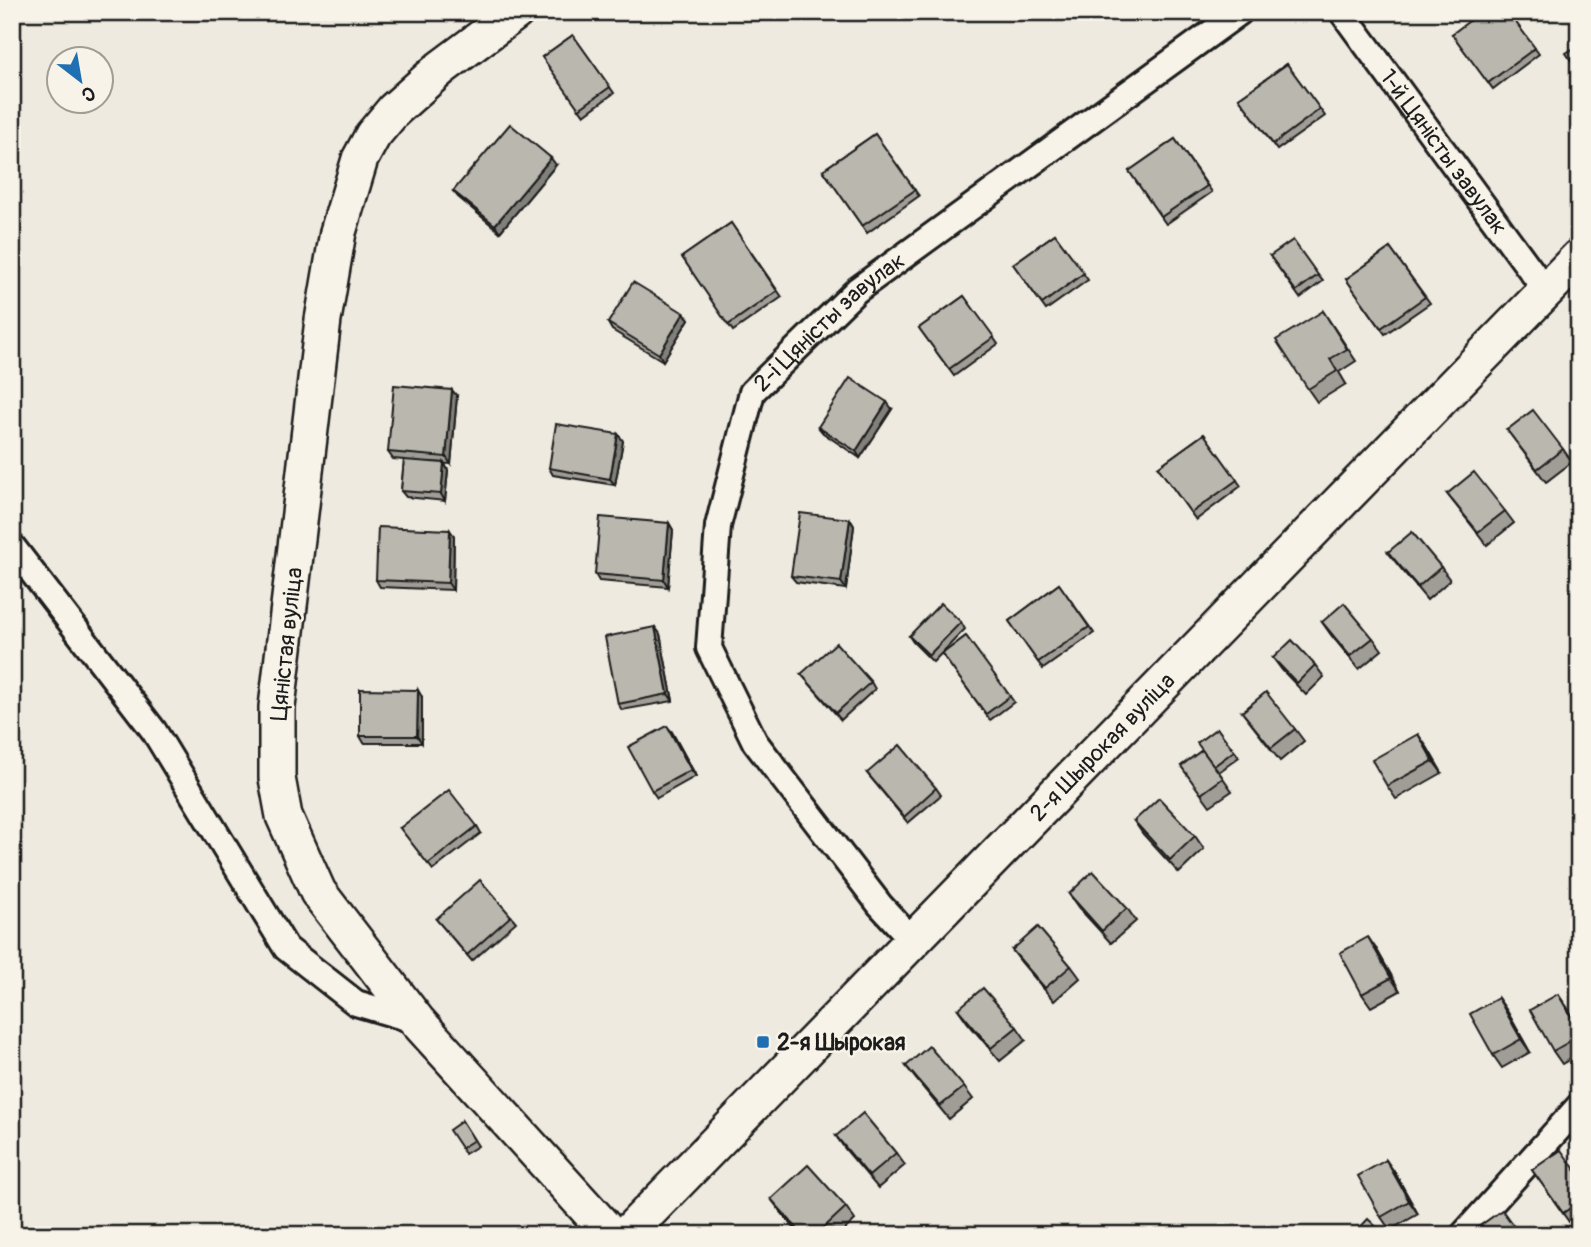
<svg xmlns="http://www.w3.org/2000/svg" width="1591" height="1247" viewBox="0 0 1591 1247" font-family="Pangolin,sans-serif">
	<style>
		.lines { fill: none; stroke-linecap: round; stroke-linejoin: round }
		.street-casing { stroke: #1c1c1c; stroke-width: 30 }
		.secondary-casing { stroke: #1c1c1c; stroke-width: 40 }
		.street { stroke: #f7f3e8; stroke-width: 24 }
		.secondary { stroke: #f7f3e8; stroke-width: 35 }
		.wall { fill: #a09d96; stroke: #1c1c1c; stroke-width: 2 }
		.shaded-wall { fill: #82807a; stroke: #1c1c1c; stroke-width: 2 }
		.building { fill: #bab7af; stroke: #1c1c1c; stroke-width: 2 }
		.poi-dot { fill: #1f6fb2; stroke: #f7f3e8; stroke-width: 2.5 }
		.labels { text-anchor: middle; stroke-width: 5; stroke-linejoin: round; paint-order: stroke }
		.street-label { font-size: 23px; fill: #1c1c1c; stroke: #f7f3e8 }
		.poi-label { font-size: 23px; font-weight: bold; fill: #1c1c1c; stroke: #f7f3e8; text-anchor: start }
	</style>
	<rect width="100%" height="100%" fill="#eeeae0"/>
	<filter id="ink" filterUnits="userSpaceOnUse"><feTurbulence type="fractalNoise" baseFrequency=".0143" numOctaves="2"/><feDisplacementMap in="SourceGraphic" scale="14" xChannelSelector="R" yChannelSelector="G"/><feConvolveMatrix kernelMatrix="1 2 1 2 8 2 1 2 1" color-interpolation-filters="sRGB"/></filter>
	<g filter="url(#ink)">
		<g class="lines">
			<g class="street-casing">
				<g id="street">
					<path id="s1" d="M1342 12 1546 291"/>
					<path d="M12 546 154 731 286 948 356 1003 417 1021"/>
					<path id="s2" d="M913 941 880 905 755 742 709 648 718 526 752 392 857 290 1240 12"/>
					<path d="M1463 1235 1579 1106"/>
				</g>
			</g>
			<g class="secondary-casing">
				<g id="secondary">
					<path d="M516 12 441 68 394 110 373 135 360 159 338 232 323 320 277 707V778L284 816 318 892 417 1021 611 1235"/>
					<path id="s3" d="M626 1235 1579 257"/>
				</g>
			</g>
			<use href="#street" class="street"/>
			<use href="#secondary" class="secondary"/>
		</g>
		<g class="wall">
			<path d="M1508 12 1539 54 1493 89 1452 34Z"/>
			<path d="M573 35 614 93 584 115 542 57Z"/>
			<path d="M1287 64 1325 116 1277 150 1239 98Z"/>
			<path d="M875 134 919 196 867 233 823 170Z"/>
			<path d="M1175 139 1212 192 1166 224 1129 171Z"/>
			<path d="M556 165 500 232 458 197 453 191Z"/>
			<path d="M731 223 782 297 733 331 682 257Z"/>
			<path d="M1055 234 1088 280 1046 310 1013 264Z"/>
			<path d="M1390 248 1430 303 1385 334 1346 279Z"/>
			<path d="M1270 256 1318 275 1323 281 1300 298Z"/>
			<path d="M964 296 998 344 954 376 919 328Z"/>
			<path d="M1323 311 1356 361 1339 372 1346 384 1317 402 1308 389Z"/>
			<path d="M684 313 689 319 663 361 612 330 608 323Z"/>
			<path d="M457 396 451 464 424 462 444 463 448 470 445 501 406 497 401 491 404 460 393 459 388 452Z"/>
			<path d="M892 409 860 458 823 433 818 427Z"/>
			<path d="M1507 430 1563 449 1572 462 1546 482Z"/>
			<path d="M618 434 623 441 615 485 553 475 549 468Z"/>
			<path d="M1204 434 1241 486 1196 520 1158 467Z"/>
			<path d="M1447 494 1505 511 1514 523 1487 545Z"/>
			<path d="M850 519 854 526 846 589 796 582 791 576Z"/>
			<path d="M669 523 673 530 668 587 599 581 595 574Z"/>
			<path d="M454 536 453 590 380 587 376 580Z"/>
			<path d="M1388 552 1441 567 1450 580 1427 600 1397 564Z"/>
			<path d="M1059 584 1094 633 1043 669 1009 621Z"/>
			<path d="M961 622 965 629 933 662 913 642 909 636Z"/>
			<path d="M1322 622 1373 638 1382 650 1359 669 1331 635Z"/>
			<path d="M655 627 660 634 673 701 622 710 618 704Z"/>
			<path d="M966 636 1014 702 990 720 942 654Z"/>
			<path d="M1273 658 1315 665 1324 677 1306 695 1282 670Z"/>
			<path d="M801 674 871 682 875 689 841 720Z"/>
			<path d="M422 697V743H364L360 736Z"/>
			<path d="M1242 712 1295 729 1304 741 1280 761Z"/>
			<path d="M1217 728 1239 757 1219 772 1232 791 1210 806 1181 766 1202 751Z"/>
			<path d="M672 732 696 776 657 798 652 791Z"/>
			<path d="M1427 747 1442 773 1396 799 1387 786Z"/>
			<path d="M867 773 936 788 941 795 908 823Z"/>
			<path d="M1134 821 1195 836 1204 849 1179 873 1143 834Z"/>
			<path d="M477 826 481 833 433 870 400 828Z"/>
			<path d="M1069 894 1127 908 1136 921 1111 943 1078 907Z"/>
			<path d="M511 916 516 922 472 961 436 919Z"/>
			<path d="M1012 950 1071 966 1080 978 1054 1001 1021 962Z"/>
			<path d="M1377 950 1400 991 1371 1007 1362 994Z"/>
			<path d="M1498 998 1507 1011 1530 1052 1502 1068 1493 1055Z"/>
			<path d="M1567 1007 1579 1027V1054L1562 1064 1553 1051Z"/>
			<path d="M958 1009 1017 1027 1026 1040 1000 1061 967 1022Z"/>
			<path d="M906 1066 964 1087 973 1099 949 1119 915 1078Z"/>
			<path d="M462 1121 478 1146 465 1154 461 1148Z"/>
			<path d="M836 1136 896 1153 905 1165 878 1188 845 1149Z"/>
			<path d="M1386 1160 1395 1173 1418 1214 1390 1230 1381 1217Z"/>
			<path d="M1532 1170 1579 1175V1221L1572 1226Z"/>
			<path d="M771 1199 846 1207 855 1220 839 1235H800L780 1211Z"/>
		</g>
		<g class="shaded-wall">
			<path d="M551 158 556 165 500 232 495 225Z"/>
			<path d="M684 313 689 319 663 361 659 354Z"/>
			<path d="M452 390 457 396 451 464 446 457Z"/>
			<path d="M887 402 892 409 860 458 856 451Z"/>
			<path d="M618 434 623 441 615 485 610 479Z"/>
			<path d="M444 463 448 470 445 501 441 494Z"/>
			<path d="M850 519 854 526 846 589 841 582Z"/>
			<path d="M669 523 673 530 668 587 664 580Z"/>
			<path d="M450 530 454 536 453 590 448 583Z"/>
			<path d="M655 627 660 634 673 701 668 694Z"/>
			<path d="M418 690 422 697V743L417 736Z"/>
			<path d="M667 726 672 732 696 776 691 770Z"/>
			<path d="M1418 734 1427 747 1442 773 1433 761Z"/>
			<path d="M1368 937 1377 950 1400 991 1391 978Z"/>
			<path d="M1558 994 1567 1007 1579 1027V1030Z"/>
			<path d="M1498 998 1507 1011 1530 1052 1521 1039Z"/>
			<path d="M1386 1160 1395 1173 1418 1214 1409 1201Z"/>
		</g>
		<g class="building">
			<path d="M1481 12H1508L1535 48 1488 83 1452 34Z"/>
			<path d="M573 35 610 87 579 109 542 57Z"/>
			<path d="M1579 45V72L1566 53Z"/>
			<path d="M1287 64 1320 109 1273 144 1239 98Z"/>
			<path d="M510 124 551 158 495 225 453 191Z"/>
			<path d="M875 134 915 190 862 226 823 170Z"/>
			<path d="M1175 139 1207 186 1161 217 1129 171Z"/>
			<path d="M731 223 777 291 728 325 682 257Z"/>
			<path d="M1055 234 1084 273 1042 304 1013 264Z"/>
			<path d="M1293 240 1318 275 1296 291 1270 256Z"/>
			<path d="M1390 248 1425 297 1381 328 1346 279Z"/>
			<path d="M633 282 684 313 659 354 608 323Z"/>
			<path d="M964 296 994 337 949 369 919 328Z"/>
			<path d="M1323 311 1347 349 1330 359 1337 371 1308 389 1276 340Z"/>
			<path d="M850 378 887 402 856 451 818 427Z"/>
			<path d="M394 385 452 390 446 457 388 452Z"/>
			<path d="M1533 410 1563 449 1537 469 1507 430Z"/>
			<path d="M556 424 618 434 610 479 549 468Z"/>
			<path d="M1204 434 1237 480 1191 513 1158 467Z"/>
			<path d="M404 460 444 463 441 494 401 491Z"/>
			<path d="M1474 472 1505 511 1478 532 1447 494Z"/>
			<path d="M800 513 850 519 841 582 791 576Z"/>
			<path d="M600 517 669 523 664 580 595 574Z"/>
			<path d="M378 527 450 530 448 583 376 580Z"/>
			<path d="M1412 532 1441 567 1418 587 1388 552Z"/>
			<path d="M1059 584 1089 627 1038 662 1009 621Z"/>
			<path d="M941 603 961 622 929 655 909 636Z"/>
			<path d="M1344 603 1373 638 1350 656 1322 622Z"/>
			<path d="M655 627 668 694 618 704 605 637Z"/>
			<path d="M966 636 1010 696 986 714 942 654Z"/>
			<path d="M1292 640 1315 665 1297 683 1273 658Z"/>
			<path d="M836 643 871 682 836 713 801 674Z"/>
			<path d="M360 689 418 690 417 736H360Z"/>
			<path d="M1266 692 1295 729 1271 748 1242 712Z"/>
			<path d="M667 726 691 770 652 791 628 747Z"/>
			<path d="M1217 728 1234 751 1214 766 1197 743Z"/>
			<path d="M1418 734 1433 761 1387 786 1372 760Z"/>
			<path d="M900 745 936 788 904 817 867 773Z"/>
			<path d="M1202 750 1223 778 1201 794 1181 766Z"/>
			<path d="M449 790 477 826 428 864 400 828Z"/>
			<path d="M1159 798 1195 836 1170 860 1134 821Z"/>
			<path d="M1093 871 1127 908 1102 931 1069 894Z"/>
			<path d="M480 880 511 916 467 955 436 919Z"/>
			<path d="M1038 927 1071 966 1045 988 1012 950Z"/>
			<path d="M1368 937 1391 978 1362 994 1340 953Z"/>
			<path d="M983 988 1017 1027 991 1048 958 1009Z"/>
			<path d="M1558 994 1579 1030V1036L1553 1051 1530 1010Z"/>
			<path d="M1498 998 1521 1039 1493 1055 1470 1014Z"/>
			<path d="M929 1046 964 1087 940 1106 906 1066Z"/>
			<path d="M863 1113 896 1153 869 1176 836 1136Z"/>
			<path d="M462 1121 474 1140 461 1148 449 1130Z"/>
			<path d="M1561 1150 1579 1175V1202L1563 1213 1532 1170Z"/>
			<path d="M1386 1160 1409 1201 1381 1217 1358 1176Z"/>
			<path d="M808 1165 846 1207 816 1235H803L771 1199Z"/>
			<path d="M1502 1210 1520 1235H1477L1474 1230Z"/>
			<path d="M1368 1219 1385 1235H1353Z"/>
		</g>
	</g>
	<rect class="poi-dot" x="756" y="1035" width="14" height="14" rx="3.5"/>
	<g class="labels">
		<g class="street-label">
			<text dy="8" stroke="none"><textPath href="#s1" startOffset="173">1-й Цяністы завулак</textPath></text>
			<text dy="8" stroke="none"><textPath href="#s2" startOffset="724">2-і Цяністы завулак</textPath></text>
			<text transform="translate(286 644) rotate(-84)" y="8">Цяністая вуліца</text>
			<text dy="8" stroke="none"><textPath href="#s3" startOffset="682">2-я Шырокая вуліца</textPath></text>
		</g>
		<g class="poi-label">
			<text x="777" y="1050">2-я Шырокая</text>
		</g>
	</g>
	<rect width="1591" height="1247" fill="none" stroke="#f7f3e8" stroke-width="42"/>
	<rect x="21" y="21" width="1549" height="1205" fill="none" stroke="#1c1c1c" stroke-width="2.5" filter="url(#ink)"/>
	<g transform="translate(80 80) rotate(149)"><circle r="33" fill="#f7f3e8" stroke="#9f9d96" stroke-width="2"/>
	<path d="M0-5L12 26L0 18L-12 26Z" fill="#1f6fb2"/>
	<text y="-10" font-size="19" font-weight="bold" text-anchor="middle" fill="#1c1c1c">С</text>
	</g>
</svg>
